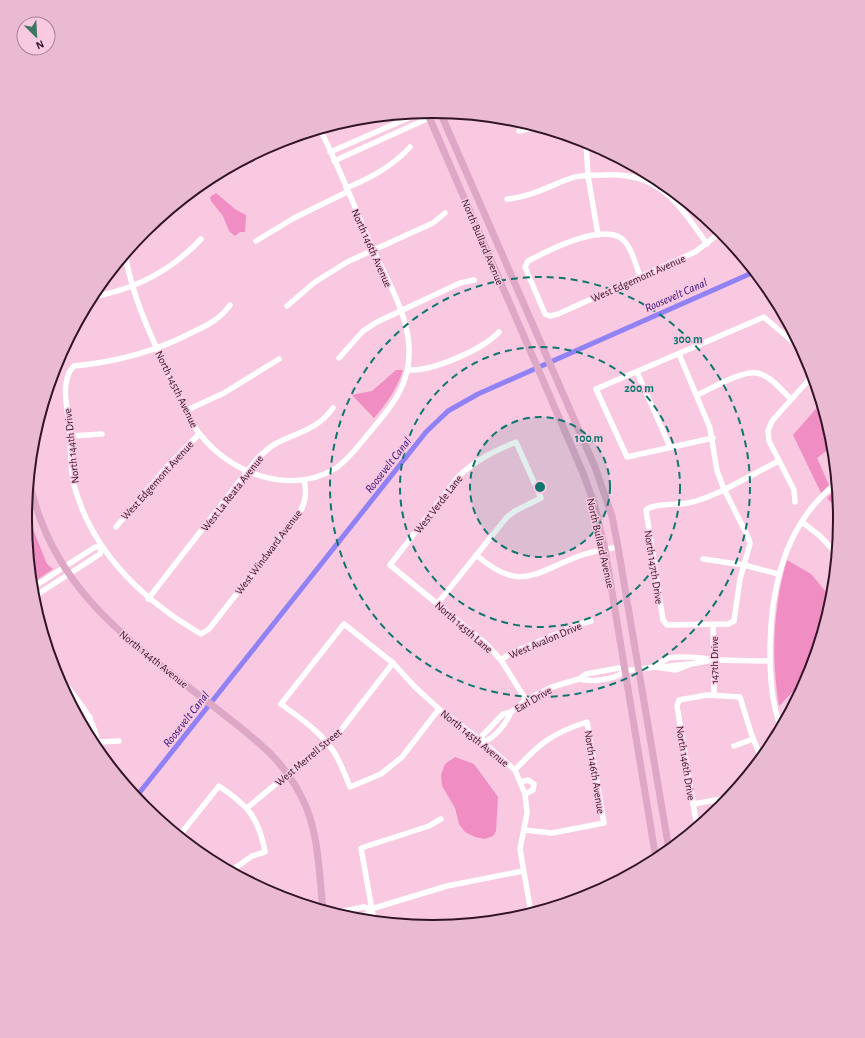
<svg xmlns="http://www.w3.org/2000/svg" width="865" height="1038" viewBox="0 0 865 1038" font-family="'Alegreya Sans',sans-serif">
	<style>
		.green { fill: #f08ec3 }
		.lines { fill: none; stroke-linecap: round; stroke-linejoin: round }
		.canal { stroke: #9081f4; stroke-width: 5 }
		.minor { stroke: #fff; stroke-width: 5.5 }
		.major { stroke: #dda7c5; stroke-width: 7 }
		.ring { fill: none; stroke: #0f766e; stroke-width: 2; stroke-dasharray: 7 5 }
		.labels { text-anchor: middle; stroke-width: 3; stroke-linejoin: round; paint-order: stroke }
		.street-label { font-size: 11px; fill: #311425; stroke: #f9c8e1 }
		.water-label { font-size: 12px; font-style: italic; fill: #2f0d76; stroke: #f9c8e1 }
		.rim { fill: none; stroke: #311425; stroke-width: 2 }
		.centre { fill: #0f766e; stroke: #f9c8e1; stroke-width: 2 }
		.ring-label { font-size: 12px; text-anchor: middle; font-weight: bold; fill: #0f766e; stroke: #f9c8e1; stroke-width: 3; stroke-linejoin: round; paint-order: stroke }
	</style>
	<rect width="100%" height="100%" fill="#f9c8e1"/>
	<g class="green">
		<path d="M216 193 235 209 246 215 245 232H240L235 236 229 231 223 216 211 201 210 197Z"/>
		<path d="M396 370H403C397 389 387 403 374 418L352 395 372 391Z"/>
		<path d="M821 403 833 446 817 458 829 485 821 493 793 435Z"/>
		<path d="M837 489 839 511 827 498Z"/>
		<path d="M26 512 47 564 53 569 31 584Z"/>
		<path d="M787 560 811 574 832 599 809 675 779 706C771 657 773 607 787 560Z"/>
		<path d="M455 757 474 764 498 797 496 831 493 836 485 839 475 837 465 832 459 824 455 808 442 786 441 775 445 764Z"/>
	</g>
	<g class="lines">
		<path class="canal" d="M136 797 426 432 448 411 478 394 754 272"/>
		<g class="minor">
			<path d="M519 131 536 127"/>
			<path d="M586 142 588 176 598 235"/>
			<path d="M330 152 420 113"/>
			<path d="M334 161 442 112"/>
			<path d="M214 177 242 161"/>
			<path d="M346 188C369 179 393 166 410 147"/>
			<path d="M507 199C530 197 550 186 571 178 581 175 594 175 604 175 660 172 678 203 707 244"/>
			<path d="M256 241 294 218 347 192"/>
			<path d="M125 254C133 299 150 334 169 375 178 394 186 416 199 433 230 474 291 496 336 468 349 459 359 445 369 433 392 406 411 385 409 346 407 312 386 278 372 247 355 208 339 167 320 129"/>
			<path d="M640 277C636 265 631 245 621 238 599 224 549 250 528 261L525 267 545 314 550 316 558 314 695 252 721 232"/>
			<path d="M91 297C134 290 171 271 201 239"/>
			<path d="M230 305C220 319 208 325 193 332 155 352 116 362 74 366 60 379 67 407 69 424 72 444 69 465 74 485 92 552 143 600 201 634L209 629 299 514C306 501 307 493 304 480"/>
			<path d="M287 306 315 282 347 262 433 223 445 213"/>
			<path d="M679 354 710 428 717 471 724 489 749 539 750 544 740 579 734 621 728 624 667 625 663 620 646 510C653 503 678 505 688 503 717 497 752 474 779 461"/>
			<path d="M339 358 363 331 377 322 460 283 474 280"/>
			<path d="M409 370C433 371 482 350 499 332"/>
			<path d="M637 372 670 447"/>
			<path d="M697 395C711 389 742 370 757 373 770 375 781 390 791 399"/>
			<path d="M185 411 224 393 279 359"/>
			<path d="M71 436 102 434"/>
			<path d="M713 438 627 457 596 389 764 317 801 349"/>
			<path d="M795 502 794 490 769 441 768 431 772 421 813 375"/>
			<path d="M802 522 820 536 837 554"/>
			<path d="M116 527 166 468 199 434"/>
			<path d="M476 555C522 594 534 572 582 555 594 551 606 549 618 547"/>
			<path d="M703 559 744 565 778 574"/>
			<path d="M32 588 95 547H102L100 554 38 594H32"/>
			<path d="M148 599 256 460C262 454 268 448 275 444 298 432 317 430 333 408"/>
			<path d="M437 604 507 517 515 511 541 498 516 442C495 451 475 460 458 477L390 565 485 643 501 660 526 700"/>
			<path d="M713 625 714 695"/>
			<path d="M501 660 509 654 580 624 591 621"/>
			<path d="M655 667C659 663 664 660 669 658 676 656 706 657 713 660"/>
			<path d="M661 667 688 664"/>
			<path d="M54 670C73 695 98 718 98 751"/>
			<path d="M625 671 655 667 676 670 691 664 713 660 770 661"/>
			<path d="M579 679C591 682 615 680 625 671"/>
			<path d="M439 709 402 757 381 774 350 787C345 775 341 763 334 752 321 732 300 718 281 704L344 624 393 663 415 687 439 709 483 742 515 770 525 794 527 813 520 849 531 913"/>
			<path d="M511 712C506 724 495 738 483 742L482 736 503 714 511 712 526 700 552 687 579 679 586 674 619 668 625 671"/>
			<path d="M81 722 90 717"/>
			<path d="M781 728C771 702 770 675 770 647 771 586 785 523 836 484"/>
			<path d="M98 742 119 741"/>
			<path d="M734 746 753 739"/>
			<path d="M515 770C539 744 552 733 587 722L604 823 552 833 524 830"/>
			<path d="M520 782 528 780 534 784 533 790 525 794"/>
			<path d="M693 804 728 798"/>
			<path d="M247 808 341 730 393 663"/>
			<path d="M697 827 677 706 679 700 707 695 740 697 751 733 761 758"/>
			<path d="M179 836 219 786C247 805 259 817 265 852L252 856 231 871"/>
			<path d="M333 913 364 907 371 909 447 886 523 871"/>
			<path d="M351 918 366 915 371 909"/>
			<path d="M374 921 361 848 429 826 441 819"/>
		</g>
		<g class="major">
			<path d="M427 112 583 473 594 503 605 549 656 859"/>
			<path d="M440 112 595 467 612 516 618 547 669 850"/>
			<path d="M29 480C53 595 137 646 222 713 255 739 283 759 302 798 319 831 319 873 323 910"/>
		</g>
	</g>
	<circle cx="540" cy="487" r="70" fill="#0f766e" fill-opacity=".12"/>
	<g class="ring">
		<circle cx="540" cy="487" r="70"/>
		<circle cx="540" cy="487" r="140"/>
		<circle cx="540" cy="487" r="210"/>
	</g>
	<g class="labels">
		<g class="street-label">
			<text transform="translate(483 242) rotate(67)" y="4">North Bullard Avenue</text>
			<text transform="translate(372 248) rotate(66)" y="4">North 146th Avenue</text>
			<text transform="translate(638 278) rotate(-24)" y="4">West Edgemont Avenue</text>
			<text transform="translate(177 389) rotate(64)" y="4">North 145th Avenue</text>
			<text transform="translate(71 446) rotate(-96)" y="4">North 144th Drive</text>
			<text transform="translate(157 480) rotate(-48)" y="4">West Edgemont Avenue</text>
			<text transform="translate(232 493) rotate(-52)" y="4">West La Reata Avenue</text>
			<text transform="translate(438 504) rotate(-52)" y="4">West Verde Lane</text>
			<text transform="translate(601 543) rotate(77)" y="4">North Bullard Avenue</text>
			<text transform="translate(268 552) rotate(-53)" y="4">West Windward Avenue</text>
			<text transform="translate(654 567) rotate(81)" y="4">North 147th Drive</text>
			<text transform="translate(464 627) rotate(41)" y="4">North 145th Lane</text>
			<text transform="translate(545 640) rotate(-23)" y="4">West Avalon Drive</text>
			<text transform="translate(154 659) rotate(39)" y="4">North 144th Avenue</text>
			<text transform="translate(714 660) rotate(-90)" y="4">147th Drive</text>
			<text transform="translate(533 699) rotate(-30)" y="4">Earl Drive</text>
			<text transform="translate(475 738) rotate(39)" y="4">North 145th Avenue</text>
			<text transform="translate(308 757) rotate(-40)" y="4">West Merrell Street</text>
			<text transform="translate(686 763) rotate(81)" y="4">North 146th Drive</text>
			<text transform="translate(595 772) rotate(81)" y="4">North 146th Avenue</text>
		</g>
		<g class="water-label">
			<text transform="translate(676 295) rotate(-24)" y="4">Roosevelt Canal</text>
			<text transform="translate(388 465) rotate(-52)" y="4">Roosevelt Canal</text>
			<text transform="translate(186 719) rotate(-52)" y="4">Roosevelt Canal</text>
		</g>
	</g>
	<path d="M0 0H865V1038H0ZM432 118H433A400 400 0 0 1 833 518V520A400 400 0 0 1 433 920H432A400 400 0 0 1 32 520V518A400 400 0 0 1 432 118Z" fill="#e9bad2" fill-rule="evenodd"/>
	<path class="rim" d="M432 118H433A400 400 0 0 1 833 518V520A400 400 0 0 1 433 920H432A400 400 0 0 1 32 520V518A400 400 0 0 1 432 118Z"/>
	<circle cx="540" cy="487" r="6" class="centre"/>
	<g class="ring-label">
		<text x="688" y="343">300 m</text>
		<text x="639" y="392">200 m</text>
		<text x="589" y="442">100 m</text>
	</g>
	<g transform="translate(36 36) rotate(156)"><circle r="19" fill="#f9c8e1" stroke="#a98096"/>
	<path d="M0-3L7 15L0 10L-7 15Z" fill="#3b7760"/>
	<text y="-6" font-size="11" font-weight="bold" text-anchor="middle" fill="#311425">N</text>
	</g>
</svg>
